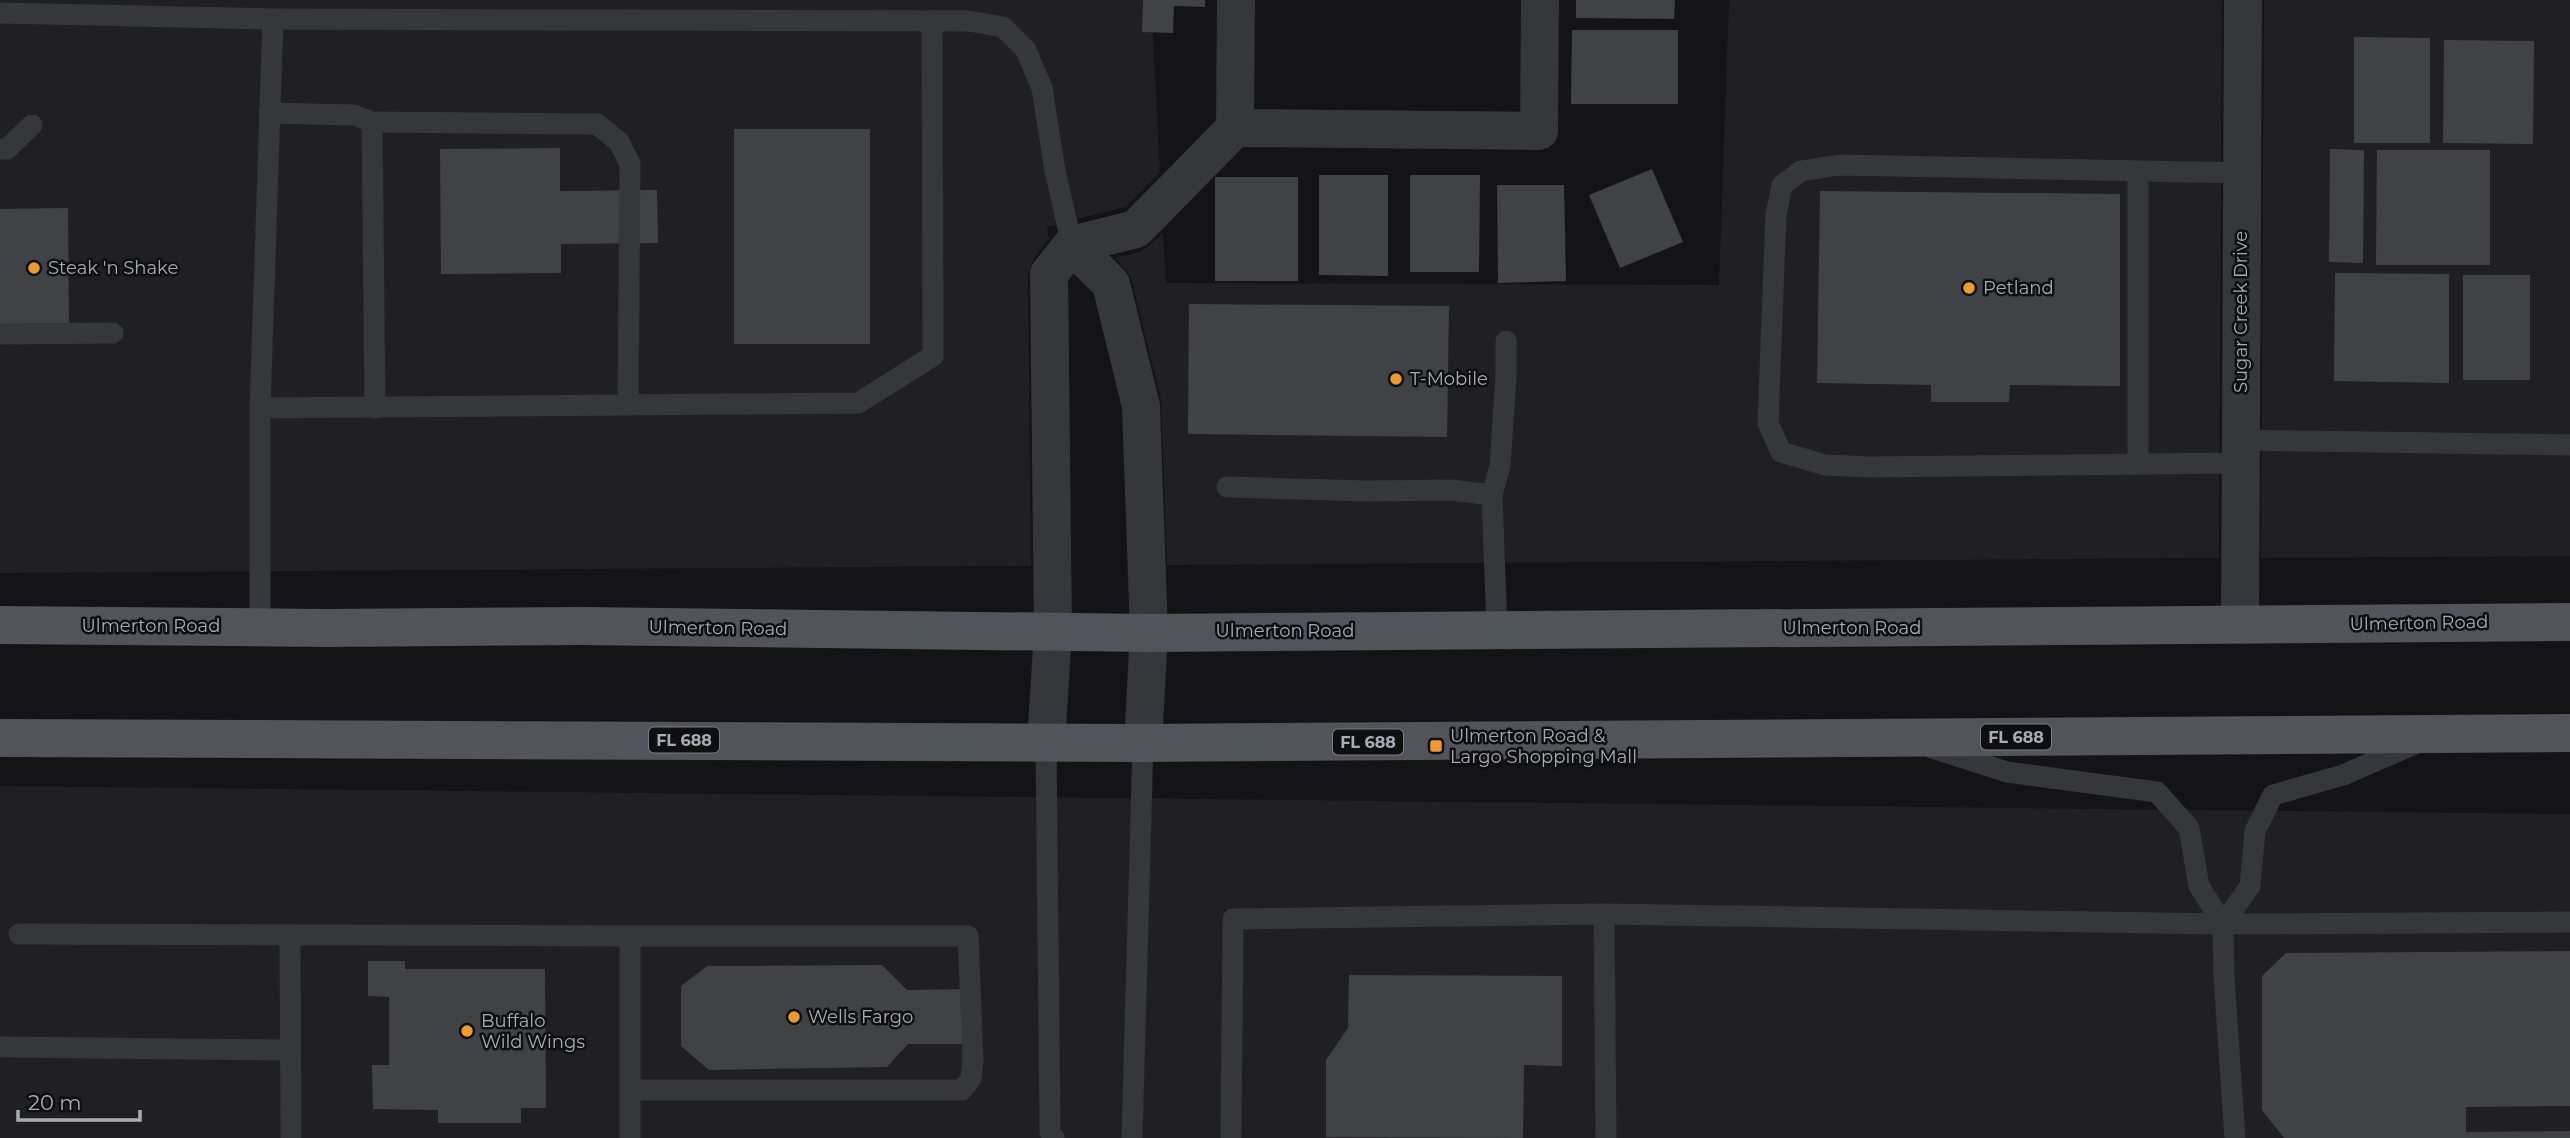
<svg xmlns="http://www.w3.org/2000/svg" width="2570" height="1138" viewBox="0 0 2570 1138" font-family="Montserrat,sans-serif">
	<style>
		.built { fill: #202023 }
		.building { fill: #404246 }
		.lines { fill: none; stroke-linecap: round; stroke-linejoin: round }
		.lane { stroke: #35373b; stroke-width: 21 }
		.street { stroke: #35373b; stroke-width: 38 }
		.primary { stroke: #51545a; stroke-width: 38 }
		.poi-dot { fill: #ed9a35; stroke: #0f0f11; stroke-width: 2.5 }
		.labels { text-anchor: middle; stroke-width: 5; stroke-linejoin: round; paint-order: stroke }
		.shield { fill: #0f0f11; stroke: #797e84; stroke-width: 2 }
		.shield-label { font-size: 16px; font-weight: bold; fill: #a6adb6 }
		.poi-label { font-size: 18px; fill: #a6adb6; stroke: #0f0f11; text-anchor: start }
		.street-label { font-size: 18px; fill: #a6adb6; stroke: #0f0f11 }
	</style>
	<rect width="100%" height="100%" fill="#141416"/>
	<g class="built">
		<path d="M0 0H1151L1160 172 1125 207 1077 219 1070 212 1061 224 1047 227 1049 239 1034 258 1028 274 1031 566 0 573Z"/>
		<path d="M1729 0H2222L2219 558 1167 565 1161 400 1131 277 1116 258 1140 252 1149 246 1163 233 1166 283 1719 285Z"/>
		<path d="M2264 0H2570V556L2261 558Z"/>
		<path d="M0 786 2570 814V1138H0Z"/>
	</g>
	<g class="building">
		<path d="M1143 0H1205V7L1174 6 1173 33 1142 32Z"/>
		<path d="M1576 0H1675L1674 19 1576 18Z"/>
		<path d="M1572 30H1678V104H1571Z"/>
		<path d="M2354 37 2430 38V143H2354Z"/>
		<path d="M2444 40 2534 41 2533 144 2443 143Z"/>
		<rect x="734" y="129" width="136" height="215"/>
		<path d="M560 148V191L657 190 658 243 561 244V273L441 274 440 149Z"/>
		<path d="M2330 149 2364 150 2363 263 2329 262Z"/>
		<path d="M2377 150H2490V265H2376Z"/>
		<path d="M1652 169 1683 242 1620 268 1589 195Z"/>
		<path d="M1319 175H1388V276L1319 275Z"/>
		<path d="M1410 175H1480L1479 272H1410Z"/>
		<rect x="1215" y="177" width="83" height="104"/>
		<path d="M1497 185H1564L1566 281 1498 283Z"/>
		<path d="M1820 191 2120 194V386L2010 385 2009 402H1931V385L1817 383Z"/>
		<path d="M68 208 69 327H0V209Z"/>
		<path d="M2335 273 2449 274V383L2334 381Z"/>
		<rect x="2463" y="275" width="67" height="105"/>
		<path d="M1189 304 1449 306 1447 437 1188 434Z"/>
		<path d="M2570 951V1106L2466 1107V1132L2570 1131V1138H2284L2262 1110V976L2286 953Z"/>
		<path d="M368 961H405V969H545L546 1108H521V1123H438V1110L373 1109 372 1065H389V997L368 996Z"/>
		<path d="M882 965 907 990 967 989 968 1044H908L887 1067 709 1070 681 1046V986L707 966Z"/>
		<path d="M1349 975 1562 976V1066L1524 1065 1523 1138 1326 1137V1060L1348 1028Z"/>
	</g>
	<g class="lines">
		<g class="lane">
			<path d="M0 13 273 19 969 21 1003 27 1026 50 1042 88 1055 171 1072 245"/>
			<path d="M269 113 354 115 372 122 375 408"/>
			<path d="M372 122 597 124 619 142 630 164 628 405"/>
			<path d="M0 149H7L32 125"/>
			<path d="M2138 171V464"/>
			<path d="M0 334 113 333"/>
			<path d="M260 408 858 403 933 356 932 21"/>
			<path d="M2241 440 2570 445"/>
			<path d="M2240 463 1870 467 1825 465 1781 452 1768 423 1776 215 1782 185 1801 171 1839 165 2242 173"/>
			<path d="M1227 487 1368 491 1451 490 1492 495"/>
			<path d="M260 627V408L273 19"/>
			<path d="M1497 630 1492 495 1500 466 1506 375V341"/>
			<path d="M1046 743 1050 1132 1054 1138"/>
			<path d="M1932 748 2007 772 2157 792 2189 828 2199 886 2223 924 2224 978 2235 1138"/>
			<path d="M1604 914 1606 1138"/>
			<path d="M2223 924 2250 886 2255 831 2273 795 2343 775 2417 743"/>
			<path d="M19 934 630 936"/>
			<path d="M290 935 291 1138"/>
			<path d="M0 1047 290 1050"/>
			<path d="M630 1138V936H968L973 1060 971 1078 962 1090H630"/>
			<path d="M1132 1138 1143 743"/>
			<path d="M1231 1138 1233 919 1604 914 2223 924 2570 922"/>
		</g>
		<g class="street">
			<path d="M1236 0 1235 128 1539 131 1540 0"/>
			<path d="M1072 245 1111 284 1141 406 1149 633 1143 743"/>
			<path d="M2240 624 2243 0"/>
			<path d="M1046 743 1053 632 1049 274 1072 245 1136 229 1235 128"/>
		</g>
		<g class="primary">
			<path d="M0 625 325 628 581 626 1149 633 2570 622"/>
			<path d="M0 738 1143 743 2570 733"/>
		</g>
	</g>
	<g class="poi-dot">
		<circle cx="34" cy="268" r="7"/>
		<circle cx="1969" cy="288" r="7"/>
		<circle cx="1396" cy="379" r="7"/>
		<rect x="1429" y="739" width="14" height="14" rx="3.5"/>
		<circle cx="794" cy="1017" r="7"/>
		<circle cx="467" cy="1031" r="7"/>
	</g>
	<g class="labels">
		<g class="shield">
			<rect x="1981" y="724.5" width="70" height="25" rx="5"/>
			<rect x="649" y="727.5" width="70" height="25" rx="5"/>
			<rect x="1333" y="729.5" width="70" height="25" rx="5"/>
		</g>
		<g class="shield-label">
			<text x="2016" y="743">FL 688</text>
			<text x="684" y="746">FL 688</text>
			<text x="1368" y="748">FL 688</text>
		</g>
		<g class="poi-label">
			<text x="48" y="274">Steak 'n Shake</text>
			<text x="1983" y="294">Petland</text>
			<text x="1410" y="385">T-Mobile</text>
			<text x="1450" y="742">Ulmerton Road &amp;<tspan x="1450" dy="21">Largo Shopping Mall</tspan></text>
			<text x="808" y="1023">Wells Fargo</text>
			<text x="481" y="1027">Buffalo<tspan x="481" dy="21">Wild Wings</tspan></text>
		</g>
		<g class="street-label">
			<text transform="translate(2241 312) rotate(-90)" y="6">Sugar Creek Drive</text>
			<text transform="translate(2419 623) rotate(-1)" y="6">Ulmerton Road</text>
			<text x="151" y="632">Ulmerton Road</text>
			<text transform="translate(718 628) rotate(1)" y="6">Ulmerton Road</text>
			<text x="1852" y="634">Ulmerton Road</text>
			<text x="1285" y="637">Ulmerton Road</text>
		</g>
	</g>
	<path d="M18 1110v10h122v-10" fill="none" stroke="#a6adb6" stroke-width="3.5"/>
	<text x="28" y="1110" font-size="21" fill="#a6adb6" stroke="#0f0f11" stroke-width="5" paint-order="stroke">20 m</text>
</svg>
